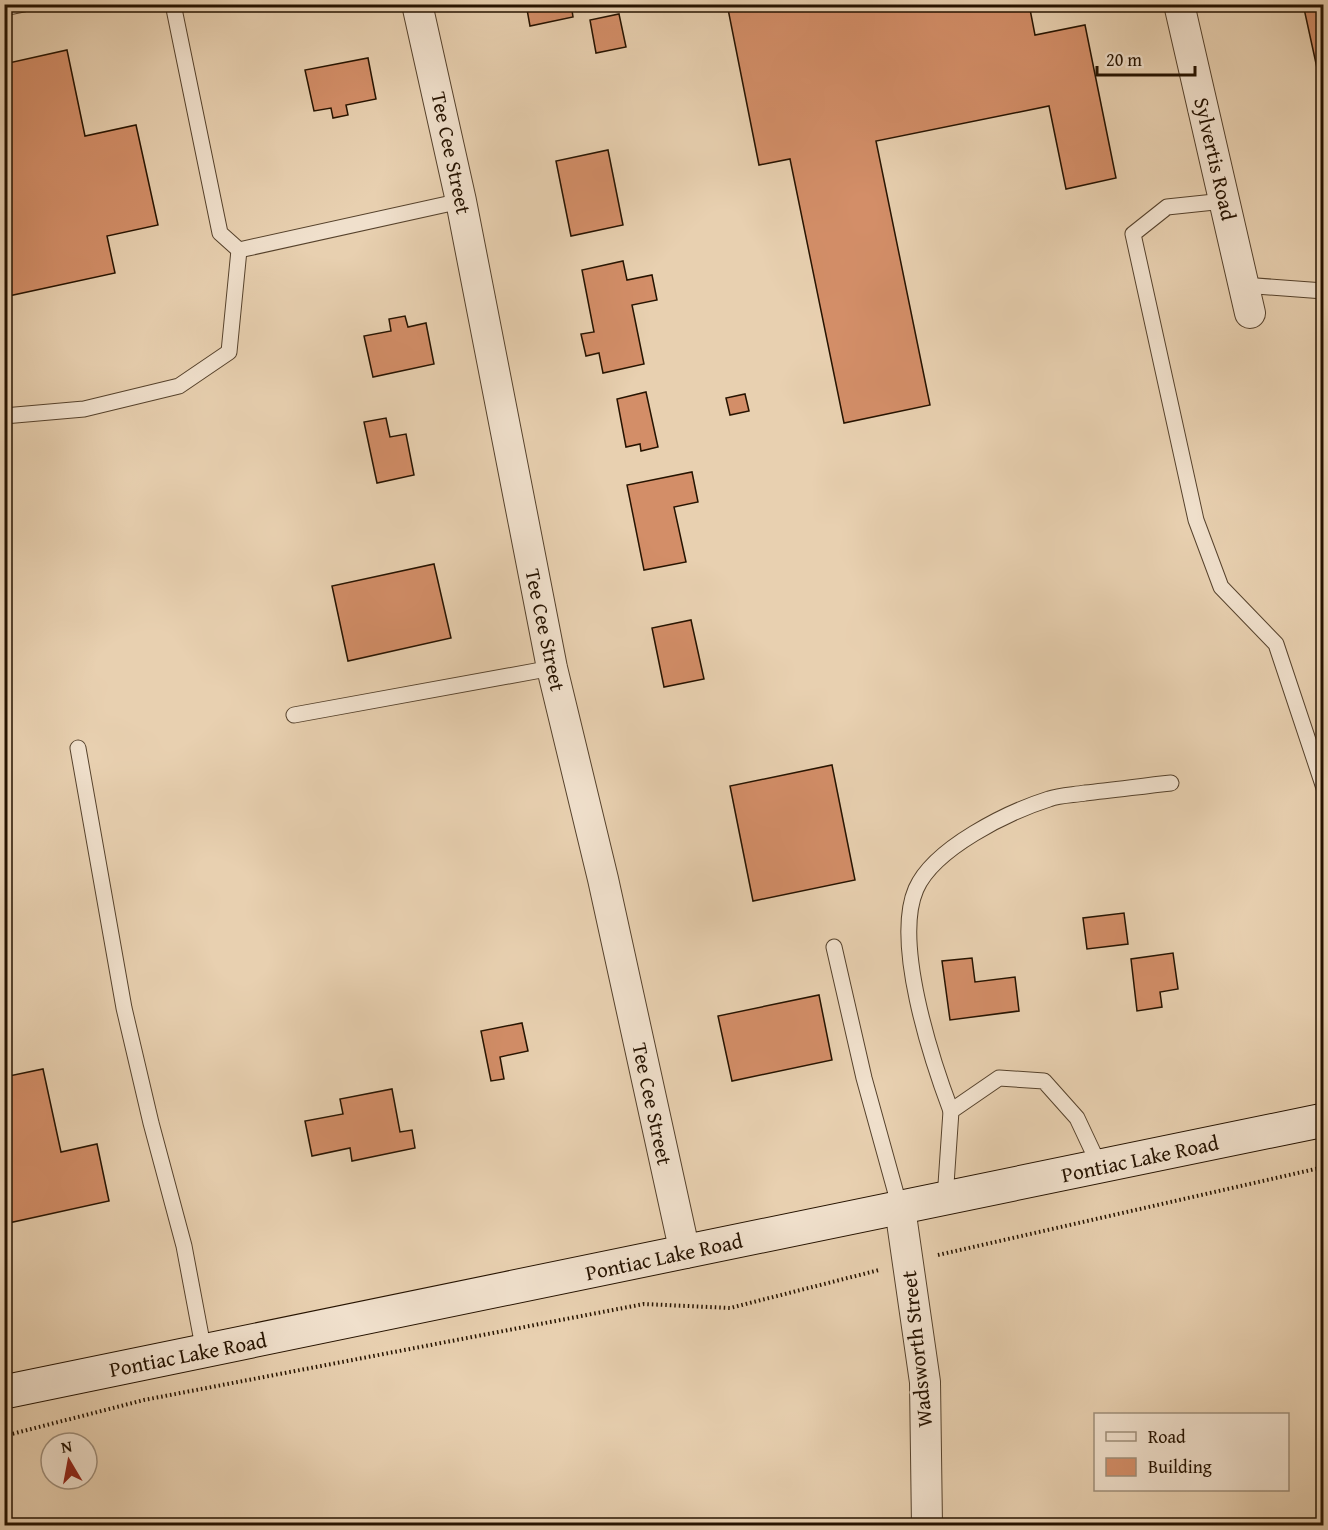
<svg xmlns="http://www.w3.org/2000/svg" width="1328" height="1530" viewBox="0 0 1328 1530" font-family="'Gentium Book Plus',serif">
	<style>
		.building { fill: #d38e68; stroke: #261300; stroke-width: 1.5 }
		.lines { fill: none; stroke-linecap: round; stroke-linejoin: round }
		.lane-casing { stroke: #56422c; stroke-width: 17 }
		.street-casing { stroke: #56422c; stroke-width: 32 }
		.secondary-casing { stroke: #261300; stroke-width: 35 }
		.path { stroke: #261300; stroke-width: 4; stroke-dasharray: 1.5 3; stroke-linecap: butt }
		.lane { stroke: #f0e0cc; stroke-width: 15 }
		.street { stroke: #f0e0cc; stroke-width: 30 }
		.secondary { stroke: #f0e0cc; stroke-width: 33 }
		.labels { text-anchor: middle; stroke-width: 6; stroke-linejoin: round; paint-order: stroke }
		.street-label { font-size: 21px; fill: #261300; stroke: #f0e0cc }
	</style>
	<rect width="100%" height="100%" fill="#e8d0b0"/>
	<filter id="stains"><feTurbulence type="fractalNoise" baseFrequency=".00333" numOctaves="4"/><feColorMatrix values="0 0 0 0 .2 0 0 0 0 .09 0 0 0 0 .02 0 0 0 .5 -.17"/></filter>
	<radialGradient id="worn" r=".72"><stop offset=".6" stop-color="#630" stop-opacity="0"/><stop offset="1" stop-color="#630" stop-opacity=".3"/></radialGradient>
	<g class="building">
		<path d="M526 4H571L573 17 530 26Z"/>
		<path d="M727 4H1029L1035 35 1085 25 1116 178 1066 189 1049 106 876 141 930 405 844 423 790 159 759 165Z"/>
		<path d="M1303 4H1324V100Z"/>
		<path d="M619 14 626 47 596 53 590 20Z"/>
		<path d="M67 50 85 136 136 125 158 225 107 236 115 273 4 297V64Z"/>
		<path d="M368 58 376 99 346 105 348 115 333 118 331 108 314 111 305 70Z"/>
		<path d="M608 150 623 225 571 236 556 161Z"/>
		<path d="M623 261 627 280 652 275 657 300 632 305 644 364 603 373 599 353 586 356 581 334 594 332 582 270Z"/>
		<path d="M405 316 408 327 426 323 434 364 373 377 364 336 391 331 389 319Z"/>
		<path d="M646 392 658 447 641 451 640 444 626 447 617 399Z"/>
		<path d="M745 394 749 411 730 415 726 398Z"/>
		<path d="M386 418 390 437 406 434 414 475 377 483 364 422Z"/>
		<path d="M692 472 698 502 674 507 686 562 644 570 627 485Z"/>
		<path d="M434 564 451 638 348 661 332 586Z"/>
		<path d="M691 620 704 679 664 687 652 628Z"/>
		<path d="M832 765 855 880 753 901 730 786Z"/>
		<path d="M1124 913 1128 944 1087 949 1083 918Z"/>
		<path d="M1173 953 1178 989 1160 992 1162 1007 1137 1011 1131 959Z"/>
		<path d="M972 958 975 982 1015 977 1019 1011 950 1020 942 961Z"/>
		<path d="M819 995 832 1060 732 1081 718 1016Z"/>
		<path d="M522 1023 528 1051 500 1057 504 1079 491 1081 481 1031Z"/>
		<path d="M43 1069 61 1152 97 1144 109 1201 4 1224V1077Z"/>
		<path d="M392 1089 400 1132 412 1130 415 1148 352 1161 350 1148 312 1156 305 1121 343 1114 340 1099Z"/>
	</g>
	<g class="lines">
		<g class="lane-casing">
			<g id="lane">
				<path d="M173 4 220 233 239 250"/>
				<path d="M4 8 24 4"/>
				<path d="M1224 201 1167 207 1133 234 1196 520 1221 587 1276 644 1324 788"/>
				<path d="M239 250 461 201"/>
				<path d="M1243 285 1324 291"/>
				<path d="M4 416 84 409 179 386 229 352 239 250"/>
				<path d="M294 715 552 668"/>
				<path d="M78 748 124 1008 151 1123 184 1246 204 1352"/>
				<path d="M834 947 864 1078 900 1208"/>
				<path d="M951 1111C931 1058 893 942 916 889 934 848 1008 812 1049 799 1060 795 1074 795 1085 793 1114 790 1143 786 1171 783"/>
				<path d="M945 1199 951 1111 999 1078 1044 1081 1077 1118 1100 1167"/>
			</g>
		</g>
		<g class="street-casing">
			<g id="street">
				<path d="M417 4 461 201 552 668 603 879 685 1253"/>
				<path d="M1179 4 1250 313"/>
				<path d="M900 1208 925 1382 927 1526"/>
			</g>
		</g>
		<g class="secondary-casing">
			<path id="secondary" d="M4 1392 1324 1120"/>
		</g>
		<g class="path">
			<path d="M938 1255 1324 1167"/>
			<path d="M4 1436 144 1400 644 1304 730 1308 879 1270"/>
		</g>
		<use href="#lane" class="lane"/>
		<use href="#street" class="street"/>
		<use href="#secondary" class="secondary"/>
	</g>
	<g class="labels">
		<g class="street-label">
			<text transform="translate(451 153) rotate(78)" y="7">Tee Cee Street</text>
			<text transform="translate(1215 159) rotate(77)" y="7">Sylvertis Road</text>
			<text transform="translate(545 630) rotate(78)" y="7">Tee Cee Street</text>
			<text transform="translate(652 1104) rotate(78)" y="7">Tee Cee Street</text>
			<text transform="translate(1140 1159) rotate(-12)" y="7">Pontiac Lake Road</text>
			<text transform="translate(664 1257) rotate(-12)" y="7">Pontiac Lake Road</text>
			<text transform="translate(917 1349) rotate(-96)" y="7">Wadsworth Street</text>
			<text transform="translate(188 1355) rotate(-11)" y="7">Pontiac Lake Road</text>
		</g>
	</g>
	<rect width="1328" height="1530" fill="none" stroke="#e8d0b0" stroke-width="24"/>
	<rect x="6" y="6" width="1316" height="1518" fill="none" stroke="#261300" stroke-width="3"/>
	<rect x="12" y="12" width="1304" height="1506" fill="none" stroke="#261300" stroke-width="1.5"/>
	<rect x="1094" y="1413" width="195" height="78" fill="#f0e0cc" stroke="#9f8e7a" stroke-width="1.5"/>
	<rect x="1106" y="1432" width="30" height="9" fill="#f0e0cc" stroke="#9f8e7a" stroke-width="1.5"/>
	<text x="1148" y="1443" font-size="18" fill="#261300">Road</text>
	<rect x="1106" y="1458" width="30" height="18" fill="#d38e68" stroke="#9f8e7a" stroke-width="1.5"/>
	<text x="1148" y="1473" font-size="18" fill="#261300">Building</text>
	<g transform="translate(69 1461) rotate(350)"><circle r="28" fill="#f0e0cc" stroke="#9f8e7a" stroke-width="1.5"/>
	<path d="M0-4.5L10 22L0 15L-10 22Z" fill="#8f2418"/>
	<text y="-9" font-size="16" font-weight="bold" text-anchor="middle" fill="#261300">N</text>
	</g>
	<path d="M1097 66v9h98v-9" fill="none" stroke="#261300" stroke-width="3"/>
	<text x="1106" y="66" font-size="18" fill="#261300" stroke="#f0e0cc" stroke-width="4.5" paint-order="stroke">20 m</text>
	<rect width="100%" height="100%" filter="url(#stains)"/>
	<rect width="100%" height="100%" fill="url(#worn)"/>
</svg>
